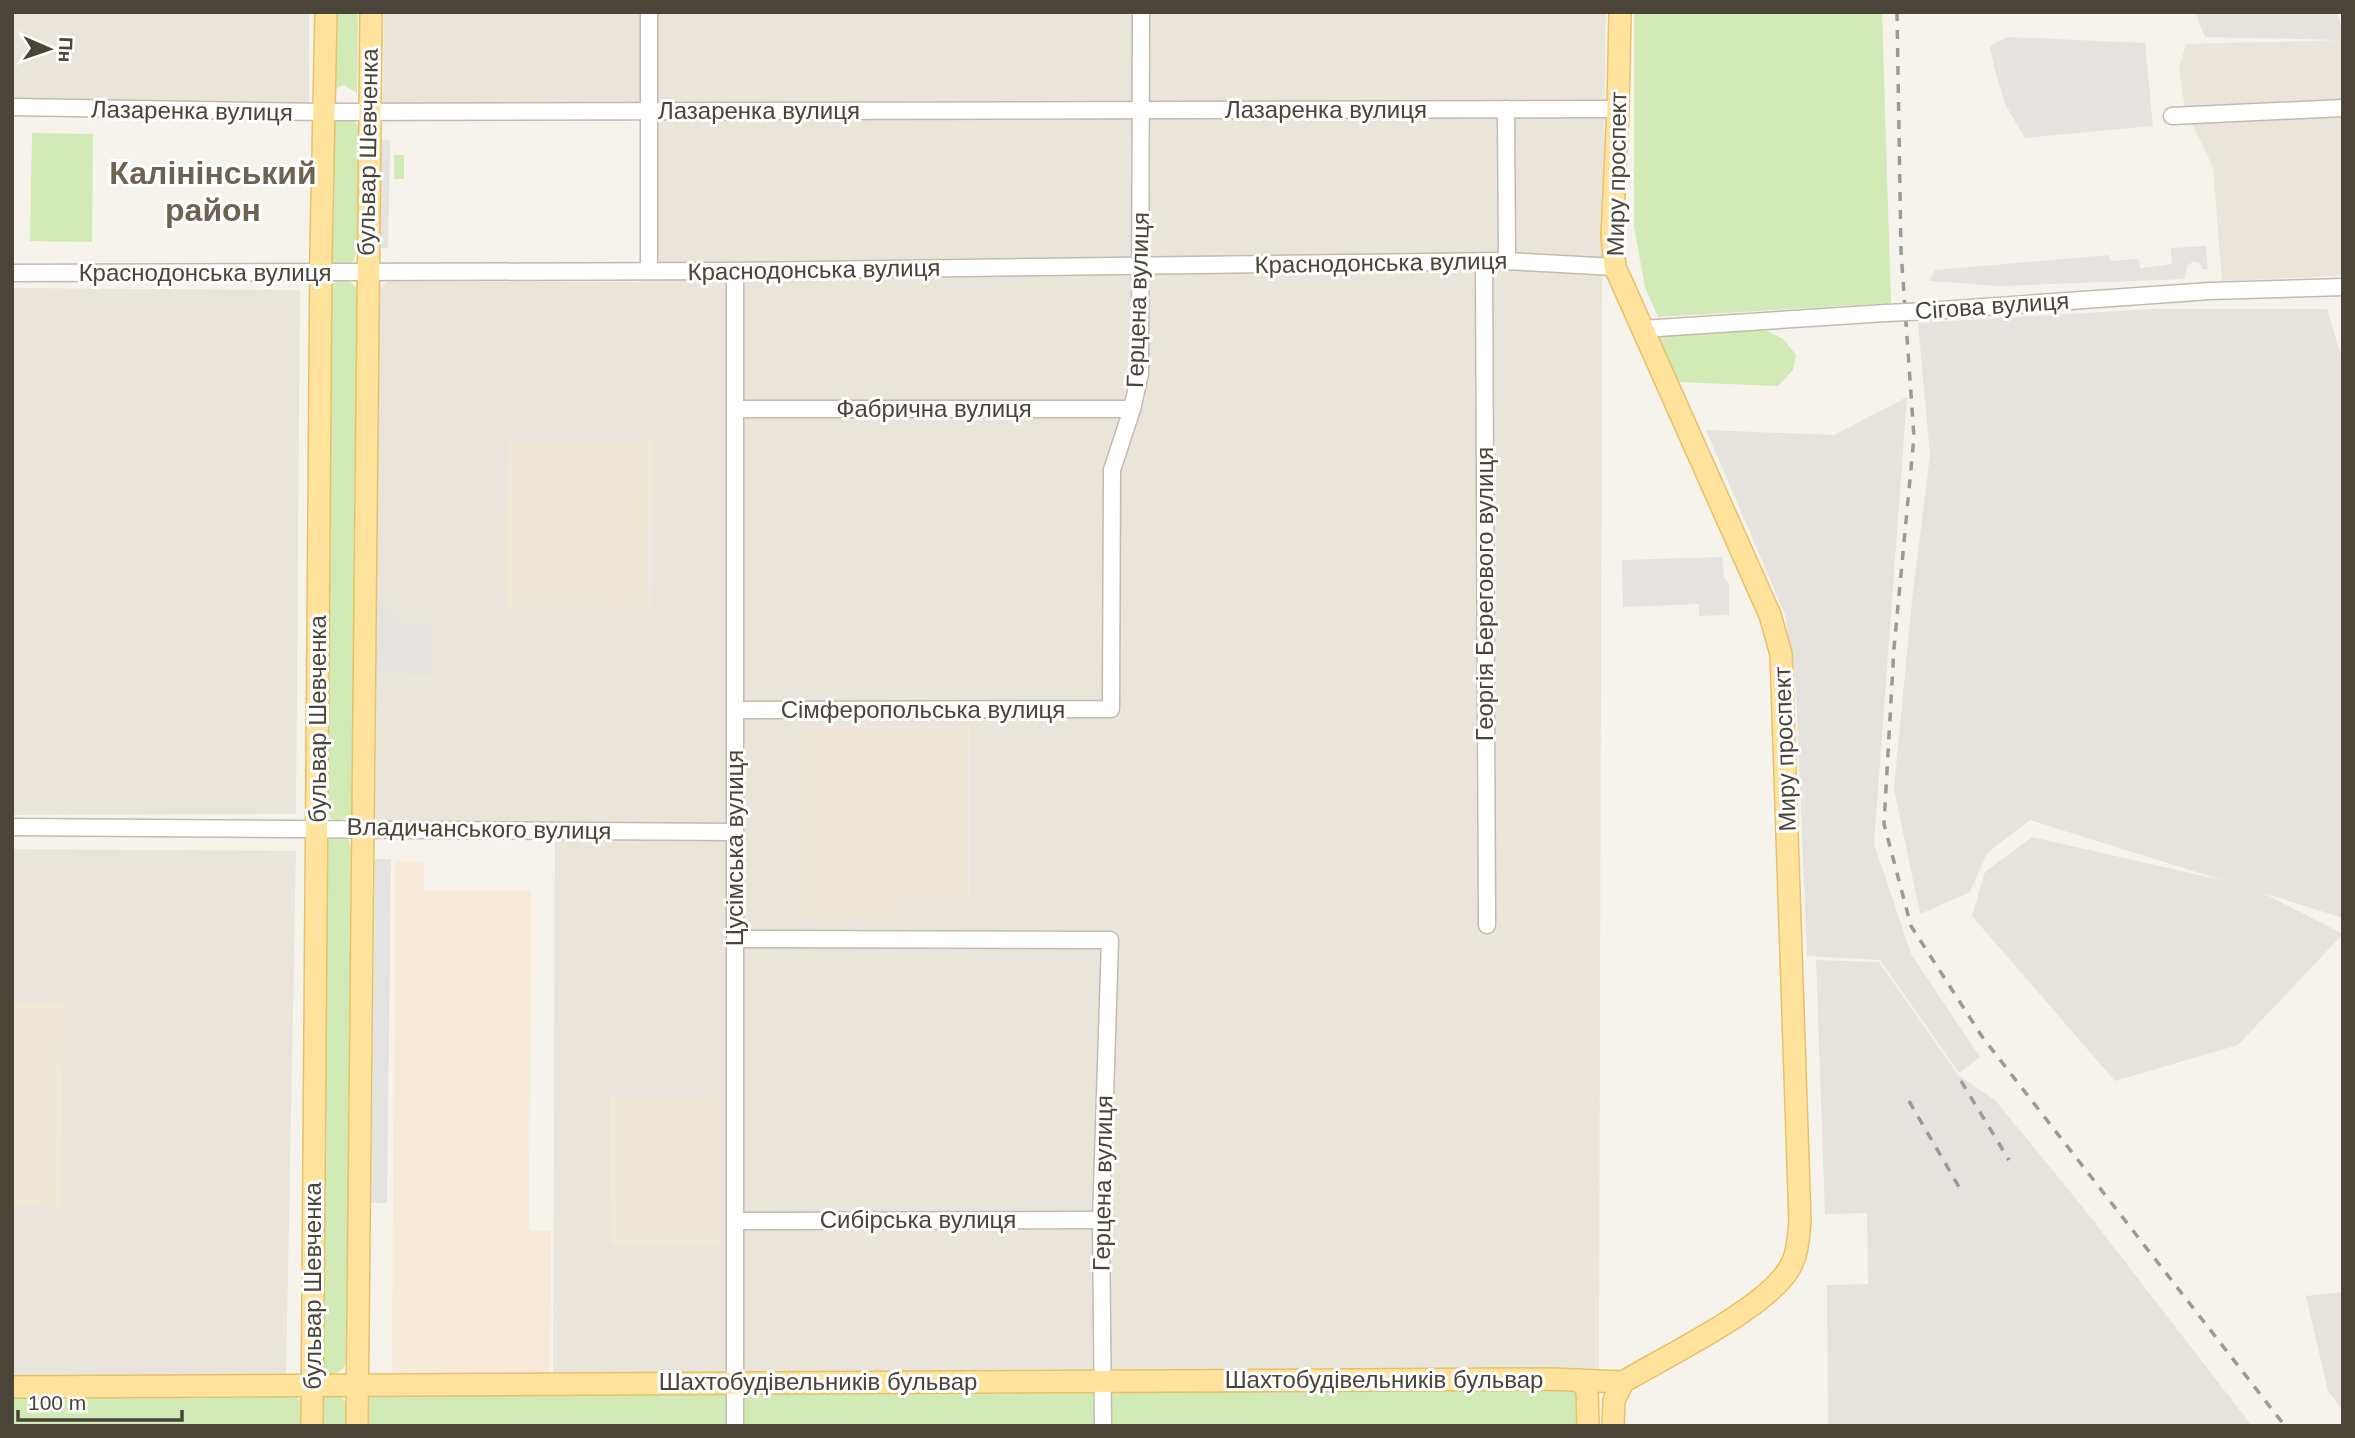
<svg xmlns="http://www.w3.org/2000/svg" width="2355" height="1438" viewBox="0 0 2355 1438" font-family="Helvetica,sans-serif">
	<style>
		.residential { fill: #eae5da }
		.commercial { fill: #f7ead8 }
		.industrial { fill: #e6e2dd }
		.education { fill: #efe8d6 }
		.green { fill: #d2eab5 }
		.parking { fill: #e5e3e0 }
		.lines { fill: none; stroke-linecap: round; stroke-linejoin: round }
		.minor-casing { stroke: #c2bbae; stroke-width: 19 }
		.major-casing { stroke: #e6c16a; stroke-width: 24 }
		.minor { stroke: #fff; stroke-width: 16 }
		.major { stroke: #ffe39c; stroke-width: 21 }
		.rail { stroke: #9a9a9a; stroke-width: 3.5; stroke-dasharray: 9 9; stroke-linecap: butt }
		.minor-bridge-casing { stroke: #c2bbae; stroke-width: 19; stroke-linecap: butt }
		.minor-bridge { stroke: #fff; stroke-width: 16 }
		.labels { text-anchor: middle; stroke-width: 6; stroke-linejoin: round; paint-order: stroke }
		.street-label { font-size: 24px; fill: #4b4439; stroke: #fff }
		.district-label { font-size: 32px; font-weight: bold; fill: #6e6250; stroke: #fff }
	</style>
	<rect width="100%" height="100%" fill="#f6f3ec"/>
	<g class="residential">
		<path d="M12 12H309V105L12 102Z"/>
		<path d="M384 12H1606L1602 290 1599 1380 553 1377 555 825 379 822 374 818 379 288 389 281 640 282 642 108 387 106 383 102Z"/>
		<path d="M2343 40V276L2222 281 2213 167 2185 110 2179 68 2186 44Z"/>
		<path d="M12 288 300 290 296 814 12 815Z"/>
		<path d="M12 849 296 851 286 1380H12Z"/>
	</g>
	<path class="commercial" d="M395 861H424V890H531L529 1230 551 1231 550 1379 392 1378Z"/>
	<g class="industrial">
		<path d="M2195 12H2336L2343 30V40L2205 37Z"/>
		<path d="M2151 309H2327L2343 362V918L2263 893 2343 934 2238 1045 2115 1081 1972 916 1985 872 2032 837 2225 881 2030 820 1987 853 1970 892 1920 914 1894 789 1912 600 1930 455 1918 323Z"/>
		<path d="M1907 397 1874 844 1911 954 1980 1057 1959 1073 1880 960 1807 956 1796 690 1785 614 1706 430 1834 435Z"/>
		<path d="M1816 960 1879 962 1959 1076 1995 1100 2085 1210 2252 1426H1828L1827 1285 1868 1284 1867 1213 1825 1214Z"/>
		<path d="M2343 1292V1411L2328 1391 2306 1296Z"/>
	</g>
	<g class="education">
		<path d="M509 440 653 441 651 608 507 607Z"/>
		<path d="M801 726H970V896H897V920H800Z"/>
		<path d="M12 1002 64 1003 60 1207 12 1206Z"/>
		<path d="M610 1095H720V1245H611Z"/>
	</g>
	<g class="green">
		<path d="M332 12H358L357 93 344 85 338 87 334 92Z"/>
		<path d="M1634 12H1882L1891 303 1658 317 1645 287 1634 227Z"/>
		<path d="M351 118 355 120 359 129 357 251 352 263 347 267 332 265 328 260 333 120Z"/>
		<path d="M32 133 93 134 92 242 30 241Z"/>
		<rect x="394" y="155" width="10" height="24"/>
		<path d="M342 279 348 280 358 289 354 798 352 814 338 822 326 815 330 285Z"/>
		<path d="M1751 322 1783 339 1796 355 1793 370 1778 386 1676 382 1653 340 1661 328Z"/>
		<path d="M328 835 348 836 352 854 346 1363 343 1369 333 1375 323 1371 324 841Z"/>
		<path d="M369 1391H1574L1579 1395 1581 1426H365Z"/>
		<path d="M12 1393 293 1394 300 1400V1426H12Z"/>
		<path d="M339 1394C349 1402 348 1414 347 1426H318L320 1400 323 1396Z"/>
	</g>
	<g class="parking">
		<path d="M2008 37 2145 43 2153 126 2025 138 2006 106 1994 67 1990 46Z"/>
		<path d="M379 140H390L388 248 378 247Z"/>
		<path d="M2206 246 2208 269H2203L2199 263 2194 262 2187 265 2185 279 2000 286 1930 281 1935 270 2109 255 2110 261 2139 259 2140 268 2151 267 2172 264 2171 248Z"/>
		<path d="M1722 557 1724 577 1729 584V615L1699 616V604L1623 607 1622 560Z"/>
		<path d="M377 603 384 604 401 622 432 624 431 675 376 673Z"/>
		<path d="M375 859H391L387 1203H371Z"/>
	</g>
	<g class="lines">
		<g class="minor-casing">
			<g id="minor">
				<path d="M649 12V271"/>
				<path d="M12 107 324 112 1618 109"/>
				<path d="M1506 109 1507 261"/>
				<path d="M2172 116 2343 108"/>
				<path d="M1484 262 1487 925"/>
				<path d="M12 273 735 271 1507 261 1615 267"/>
				<path d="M1928 311 2210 291 2343 287"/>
				<path d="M1642 329 1886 313"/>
				<path d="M735 409H1132"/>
				<path d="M735 710 1111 709 1112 470 1132 409 1140 374 1141 12"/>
				<path d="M12 827 735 832"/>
				<path d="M735 939 1110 940 1101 1220 1103 1426"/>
				<path d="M735 1221 1101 1220"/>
				<path d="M735 1426V271"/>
			</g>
		</g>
		<g class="major-casing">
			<g id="major">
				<path d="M1578 1380 1587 1389 1588 1426"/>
				<path d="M12 1387 1550 1379 1623 1382"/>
				<path d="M312 1426 321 250 326 12"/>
				<path d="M357 1426 371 12"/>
				<path d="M1613 1426 1614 1400 1623 1382C1665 1357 1765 1309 1789 1269 1798 1255 1798 1238 1800 1222L1781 654 1770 615 1615 267 1612 236 1618 109 1620 12"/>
			</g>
		</g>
		<use href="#minor" class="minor"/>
		<use href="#major" class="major"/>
		<g class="rail">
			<path d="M1897 12 1901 251 1914 437 1894 648 1884 824 1911 926 1983 1038 2285 1426"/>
			<path d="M1961 1081 2009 1160"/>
			<path d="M1909 1101 1959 1187"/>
		</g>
		<g class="minor-bridge-casing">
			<path id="minor-bridge" d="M1886 313 1928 311"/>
		</g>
		<use href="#minor-bridge" class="minor-bridge"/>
	</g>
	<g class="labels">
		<g class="street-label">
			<text x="1326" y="118">Лазаренка вулиця</text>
			<text transform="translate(192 111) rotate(1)" y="8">Лазаренка вулиця</text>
			<text x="759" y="119">Лазаренка вулиця</text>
			<text transform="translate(368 152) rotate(-89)" y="8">бульвар Шевченка</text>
			<text transform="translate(1617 174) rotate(-89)" y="8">Миру проспект</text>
			<text transform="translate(1381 263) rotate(-1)" y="8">Краснодонська вулиця</text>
			<text transform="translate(814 270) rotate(-1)" y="8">Краснодонська вулиця</text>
			<text x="205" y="281">Краснодонська вулиця</text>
			<text transform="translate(1138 300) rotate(-88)" y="8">Герцена вулиця</text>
			<text transform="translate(1992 306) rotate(-4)" y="8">Сігова вулиця</text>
			<text x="934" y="417">Фабрична вулиця</text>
			<text transform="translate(1485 594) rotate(-90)" y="8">Георгія Берегового вулиця</text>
			<text x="923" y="718">Сімферопольська вулиця</text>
			<text transform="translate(318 719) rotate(-90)" y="8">бульвар Шевченка</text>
			<text transform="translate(1785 749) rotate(-92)" y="8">Миру проспект</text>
			<text transform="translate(479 829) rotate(1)" y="8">Владичанського вулиця</text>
			<text transform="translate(735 848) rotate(-90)" y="8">Цусімська вулиця</text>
			<text transform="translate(1103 1183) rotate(-89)" y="8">Герцена вулиця</text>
			<text x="918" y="1228">Сибірська вулиця</text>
			<text transform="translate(313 1286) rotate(-90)" y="8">бульвар Шевченка</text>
			<text x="1384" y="1388">Шахтобудівельників бульвар</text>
			<text x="818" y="1390">Шахтобудівельників бульвар</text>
		</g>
		<g class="district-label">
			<text x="213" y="184">Калінінський<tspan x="213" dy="37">район</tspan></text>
		</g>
	</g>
	<rect width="2355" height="1438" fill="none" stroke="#4b4439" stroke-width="28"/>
	<g transform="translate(49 49) rotate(92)" stroke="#ffffff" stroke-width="5" paint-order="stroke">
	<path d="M0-5L12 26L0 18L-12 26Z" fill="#4b4439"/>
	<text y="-10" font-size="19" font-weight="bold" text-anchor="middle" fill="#4b4439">Пн</text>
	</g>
	<path d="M18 1410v10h164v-10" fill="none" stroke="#4b4439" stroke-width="3.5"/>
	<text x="28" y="1410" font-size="21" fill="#4b4439" stroke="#ffffff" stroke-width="5" paint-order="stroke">100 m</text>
</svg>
